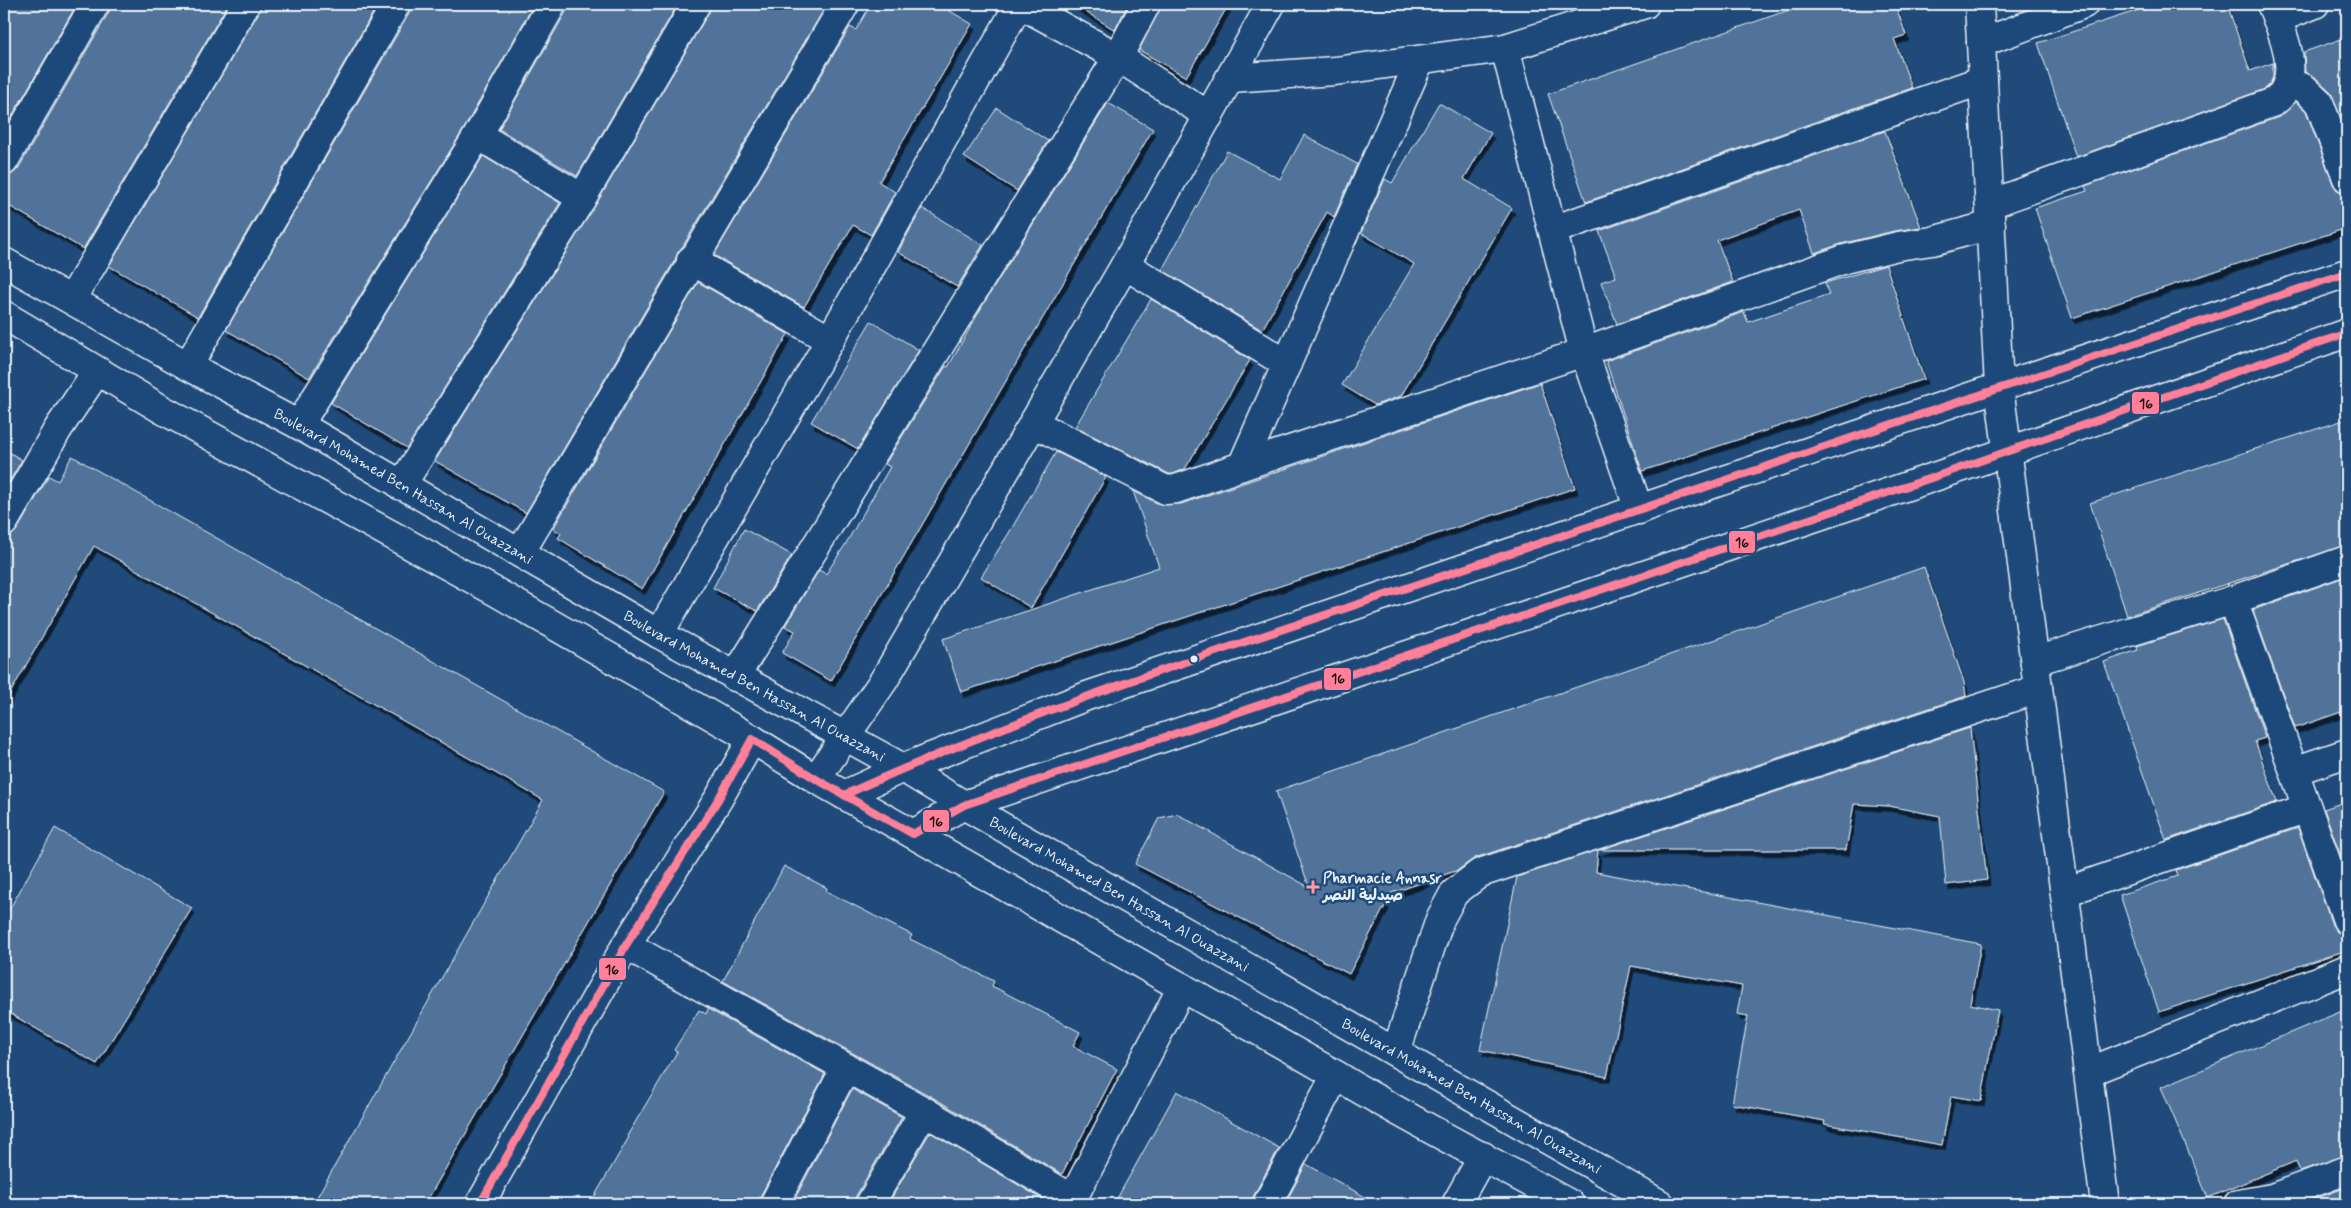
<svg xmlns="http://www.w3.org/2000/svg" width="2351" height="1208" viewBox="0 0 2351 1208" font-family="Mynerve,'Playpen Sans Arabic',sans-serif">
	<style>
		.building { fill: #517399; stroke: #e8f1f8; filter: url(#shadow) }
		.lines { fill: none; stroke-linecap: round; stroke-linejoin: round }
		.street-casing { stroke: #e8f1f8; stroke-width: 31 }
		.secondary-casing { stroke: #e8f1f8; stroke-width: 31 }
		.street { stroke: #1f4a7a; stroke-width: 28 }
		.secondary { stroke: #1f4a7a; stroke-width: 28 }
		.bus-1-casing { stroke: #1f4a7a; stroke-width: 11 }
		.bus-1 { stroke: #ff8098; stroke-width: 8 }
		.bus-dot { fill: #e8f1f8; stroke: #1f4a7a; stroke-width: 2 }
		.poi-dot { fill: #ff9aa2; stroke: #1f4a7a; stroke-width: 2 }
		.labels { text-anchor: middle; stroke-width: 5; stroke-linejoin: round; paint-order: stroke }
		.street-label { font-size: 15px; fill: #e8f1f8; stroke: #1f4a7a }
		.poi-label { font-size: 15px; font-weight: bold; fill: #e8f1f8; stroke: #1f4a7a; text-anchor: start }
		.line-badge { stroke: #1f4a7a; stroke-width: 2 }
		.pale-badge-label { font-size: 14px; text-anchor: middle; font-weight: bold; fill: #111 }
	</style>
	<defs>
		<filter id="shadow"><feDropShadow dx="3" dy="5.5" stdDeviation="0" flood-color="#0009"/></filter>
	</defs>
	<rect width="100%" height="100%" fill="#1f4a7a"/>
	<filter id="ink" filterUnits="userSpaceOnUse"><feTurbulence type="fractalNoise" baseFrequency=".02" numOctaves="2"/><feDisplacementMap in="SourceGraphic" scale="10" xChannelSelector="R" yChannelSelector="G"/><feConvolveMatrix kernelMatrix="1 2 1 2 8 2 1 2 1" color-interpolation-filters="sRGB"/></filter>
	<g filter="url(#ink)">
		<g class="building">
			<path d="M4 4H77L4 130Z"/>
			<path d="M111 4H228L83 249 4 203V177L11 175 18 169 109 12Z"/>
			<path d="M262 4H378L198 317 109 266 259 12Z"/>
			<path d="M412 4H534L465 127 309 378 226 330 410 12Z"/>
			<path d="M568 4H678L577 176 499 129 566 12Z"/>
			<path d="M712 4H810L823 11 683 246 678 252 675 260 526 513 435 461 595 206 709 12Z"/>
			<path d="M871 4H938L972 24 879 182 895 192 871 235 853 225 804 307 714 255 850 27 856 30Z"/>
			<path d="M1073 4H1128L1115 30Z"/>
			<path d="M1162 4H1229L1186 77 1139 50Z"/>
			<path d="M1806 4H1895L1906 35 1894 39 1912 88 1586 202 1548 94Z"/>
			<path d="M2157 4H2227L2250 71 2273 63V77L2270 84 2265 89 2076 157 2038 43Z"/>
			<path d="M2347 37V133L2330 91 2315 77 2305 72 2304 52Z"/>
			<path d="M2296 102 2306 111 2333 184 2337 190 2347 193V228L2072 318 2035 208 2087 191 2085 186 2279 117Z"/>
			<path d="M1108 103 1153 129 831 681 782 653 795 631 785 626 819 570 826 574 845 545 890 467 885 464 946 366 948 367 984 303Z"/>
			<path d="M1439 103 1491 133 1464 179 1512 208 1401 396 1375 405 1342 385 1414 264 1361 233 1385 179 1392 183Z"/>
			<path d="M997 108 1048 141 1017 191 964 157Z"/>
			<path d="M1885 131 1921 227 1894 231 1841 244 1814 253 1799 210 1717 240 1733 282 1617 324 1601 282 1616 277 1599 231Z"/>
			<path d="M1304 135 1357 164 1334 217 1327 212 1262 330 1162 270 1227 151 1280 179Z"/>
			<path d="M483 156 560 203 407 448 331 403Z"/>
			<path d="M922 208 983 245 957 287 898 252Z"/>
			<path d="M1886 265 1924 379 1642 471 1606 361 1744 312 1748 322 1829 295 1825 283Z"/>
			<path d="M698 282 788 334 642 589 558 538 561 533 553 529Z"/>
			<path d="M1151 299 1250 360 1185 469 1173 474H1169L1075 427Z"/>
			<path d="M871 321 919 350 858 449 811 422Z"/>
			<path d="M1540 383 1575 488 961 692 943 639 1159 567 1133 491 1159 504H1181Z"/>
			<path d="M2347 419V545L2127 616 2090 503Z"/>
			<path d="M4 449 22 460 4 491Z"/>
			<path d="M1056 452 1106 477 1031 608 981 577 1009 533Z"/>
			<path d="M72 456 664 792 425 1204H313L543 800 94 546 4 704V538L11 536 17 530 49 476 58 481Z"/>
			<path d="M744 529 792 555 757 611 713 588Z"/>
			<path d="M1924 567 1964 682 1966 696 1475 858 1458 870 1383 896 1386 904 1349 974 1135 864 1159 818 1177 814 1309 887 1276 791Z"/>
			<path d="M2347 576V710L2295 728 2253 610Z"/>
			<path d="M2223 619 2265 738 2255 741 2277 802 2166 840 2104 662 2138 650 2137 646Z"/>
			<path d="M1970 728 1987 880 1946 885 1940 816 1889 806 1854 804 1846 850H1599Z"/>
			<path d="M2347 801V874L2324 809Z"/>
			<path d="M55 828 192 908 97 1064 4 1010V919Z"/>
			<path d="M2298 828 2332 925 2337 932 2347 935V950L2159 1012 2120 895 2178 876 2176 870Z"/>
			<path d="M1598 850 1596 872 1981 944 1970 1004 1998 1010 1981 1101 1951 1096 1942 1145 1824 1124 1825 1121 1732 1104 1748 1016 1737 1014 1742 986 1631 966 1607 1077 1480 1050 1517 877Z"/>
			<path d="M784 866 827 888 826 891 912 935 910 939 994 981 992 986 1080 1032 1073 1046 1117 1069 1062 1174 932 1097 723 981Z"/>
			<path d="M708 1009 825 1074 760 1197 758 1204H590L629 1137 627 1136 677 1052 674 1050 699 1010 706 1014Z"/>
			<path d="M2347 1009V1155L2300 1171 2296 1161 2208 1198 2161 1087Z"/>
			<path d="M852 1089 902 1117 856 1196 854 1204H792Z"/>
			<path d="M1177 1091 1279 1148 1253 1197 1251 1204H1114Z"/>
			<path d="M930 1132 1047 1202 1046 1204H888Z"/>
			<path d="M1306 1164 1378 1204H1285Z"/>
			<path d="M2347 1187V1204H2313L2312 1200Z"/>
		</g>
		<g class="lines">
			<g class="street-casing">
				<g id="street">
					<path d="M1020 4 1118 57 1209 116"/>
					<path d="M1979 4 1999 387 2105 1204"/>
					<path d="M2277 19 2315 4"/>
					<path d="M1981 43 2084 4"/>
					<path d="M1505 48 1584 352 1639 510"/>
					<path d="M1231 78 1335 71 1505 48 1645 4"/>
					<path d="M2289 83 2304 88 2319 102 2347 178"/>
					<path d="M478 135 582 198"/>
					<path d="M4 161 95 4"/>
					<path d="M1990 204 2274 102C2304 80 2283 32 2271 4"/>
					<path d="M1553 230 1983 80"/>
					<path d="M691 260 830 340"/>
					<path d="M1125 265 1287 364"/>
					<path d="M72 299 246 4"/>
					<path d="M188 366 396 4"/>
					<path d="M1033 423 1166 490 1176 489 1242 466 1420 60"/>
					<path d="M299 425 478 135 552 4"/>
					<path d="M1242 466 1584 352 1845 259 1898 246 1932 241 1991 225"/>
					<path d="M401 486 582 198 696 4"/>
					<path d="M4 522 58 429 97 371"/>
					<path d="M520 553 845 4"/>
					<path d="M2233 600 2347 920"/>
					<path d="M659 634 830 340 1019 4"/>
					<path d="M2035 661 2233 600 2347 560"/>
					<path d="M735 677 1118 57 1146 4"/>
					<path d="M2294 771 2347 753"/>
					<path d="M816 779 884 680 1125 265 1271 4"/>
					<path d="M844 795 903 768 1087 696 1999 387 2347 273"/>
					<path d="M913 834 964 805 1937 476 2347 333"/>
					<path d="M2065 892 2307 808"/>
					<path d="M626 945 924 1111 1073 1199"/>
					<path d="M1396 1052 1440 919 1454 893 1480 873 2038 689"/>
					<path d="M2088 1072 2347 969"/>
					<path d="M480 1204 626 945 719 798 752 739"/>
					<path d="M774 1204 845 1069"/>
					<path d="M870 1204 924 1111"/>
					<path d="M1070 1204 1182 987"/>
					<path d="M1267 1204 1336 1075"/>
					<path d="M1456 1204 1483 1156"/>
					<path d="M2238 1204 2272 1198 2347 1170"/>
				</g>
			</g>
			<g class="secondary-casing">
				<g id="secondary">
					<path id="s1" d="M4 262 188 366 299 425 659 634 903 768 964 805 1660 1204"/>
					<path d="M4 315 163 410 496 592 752 739 816 779 1336 1075C1412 1122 1492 1161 1570 1204"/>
				</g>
			</g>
			<use href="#street" class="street"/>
			<use href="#secondary" class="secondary"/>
			<g class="bus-1-casing">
				<g id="bus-1">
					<path d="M752 739 816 779 913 834 964 805 1937 476 2347 333"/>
					<path d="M844 795C1043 704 1253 640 1460 570 1755 470 2051 370 2347 273"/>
					<path d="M480 1204 626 945 719 798 752 739"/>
				</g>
			</g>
			<use href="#bus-1" class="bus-1"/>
		</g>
	</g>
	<circle class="bus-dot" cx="1194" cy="659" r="4.5"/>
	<path class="poi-dot" d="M1310.5 879.5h5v5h5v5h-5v5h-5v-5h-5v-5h5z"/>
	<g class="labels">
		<g class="street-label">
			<text dy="5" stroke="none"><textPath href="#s1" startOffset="458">Boulevard Mohamed Ben Hassan Al Ouazzani</textPath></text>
			<text dy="5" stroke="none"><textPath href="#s1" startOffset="862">Boulevard Mohamed Ben Hassan Al Ouazzani</textPath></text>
			<text dy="5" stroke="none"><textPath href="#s1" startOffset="1282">Boulevard Mohamed Ben Hassan Al Ouazzani</textPath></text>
			<text dy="5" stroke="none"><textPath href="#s1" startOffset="1688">Boulevard Mohamed Ben Hassan Al Ouazzani</textPath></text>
		</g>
		<g class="poi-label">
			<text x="1323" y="883">Pharmacie Annasr<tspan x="1323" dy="17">صيدلية النصر</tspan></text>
		</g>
	</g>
	<g class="line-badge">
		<rect x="2131" y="391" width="29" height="24" rx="5" fill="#ff8098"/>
		<rect x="1728" y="530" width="28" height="24" rx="5" fill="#ff8098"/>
		<rect x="1323" y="667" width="29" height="24" rx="5" fill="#ff8098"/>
		<rect x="922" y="809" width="28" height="24" rx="5" fill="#ff8098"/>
		<rect x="598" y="957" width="29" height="24" rx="5" fill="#ff8098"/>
	</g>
	<g class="pale-badge-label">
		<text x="2146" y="408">16</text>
		<text x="1742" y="547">16</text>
		<text x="1338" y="683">16</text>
		<text x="936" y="826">16</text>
		<text x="612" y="974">16</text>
	</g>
	<rect width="2351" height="1208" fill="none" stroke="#1f4a7a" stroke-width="20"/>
	<rect x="10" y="10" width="2331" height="1188" fill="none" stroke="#e8f1f8" stroke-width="2" filter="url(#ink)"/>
</svg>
